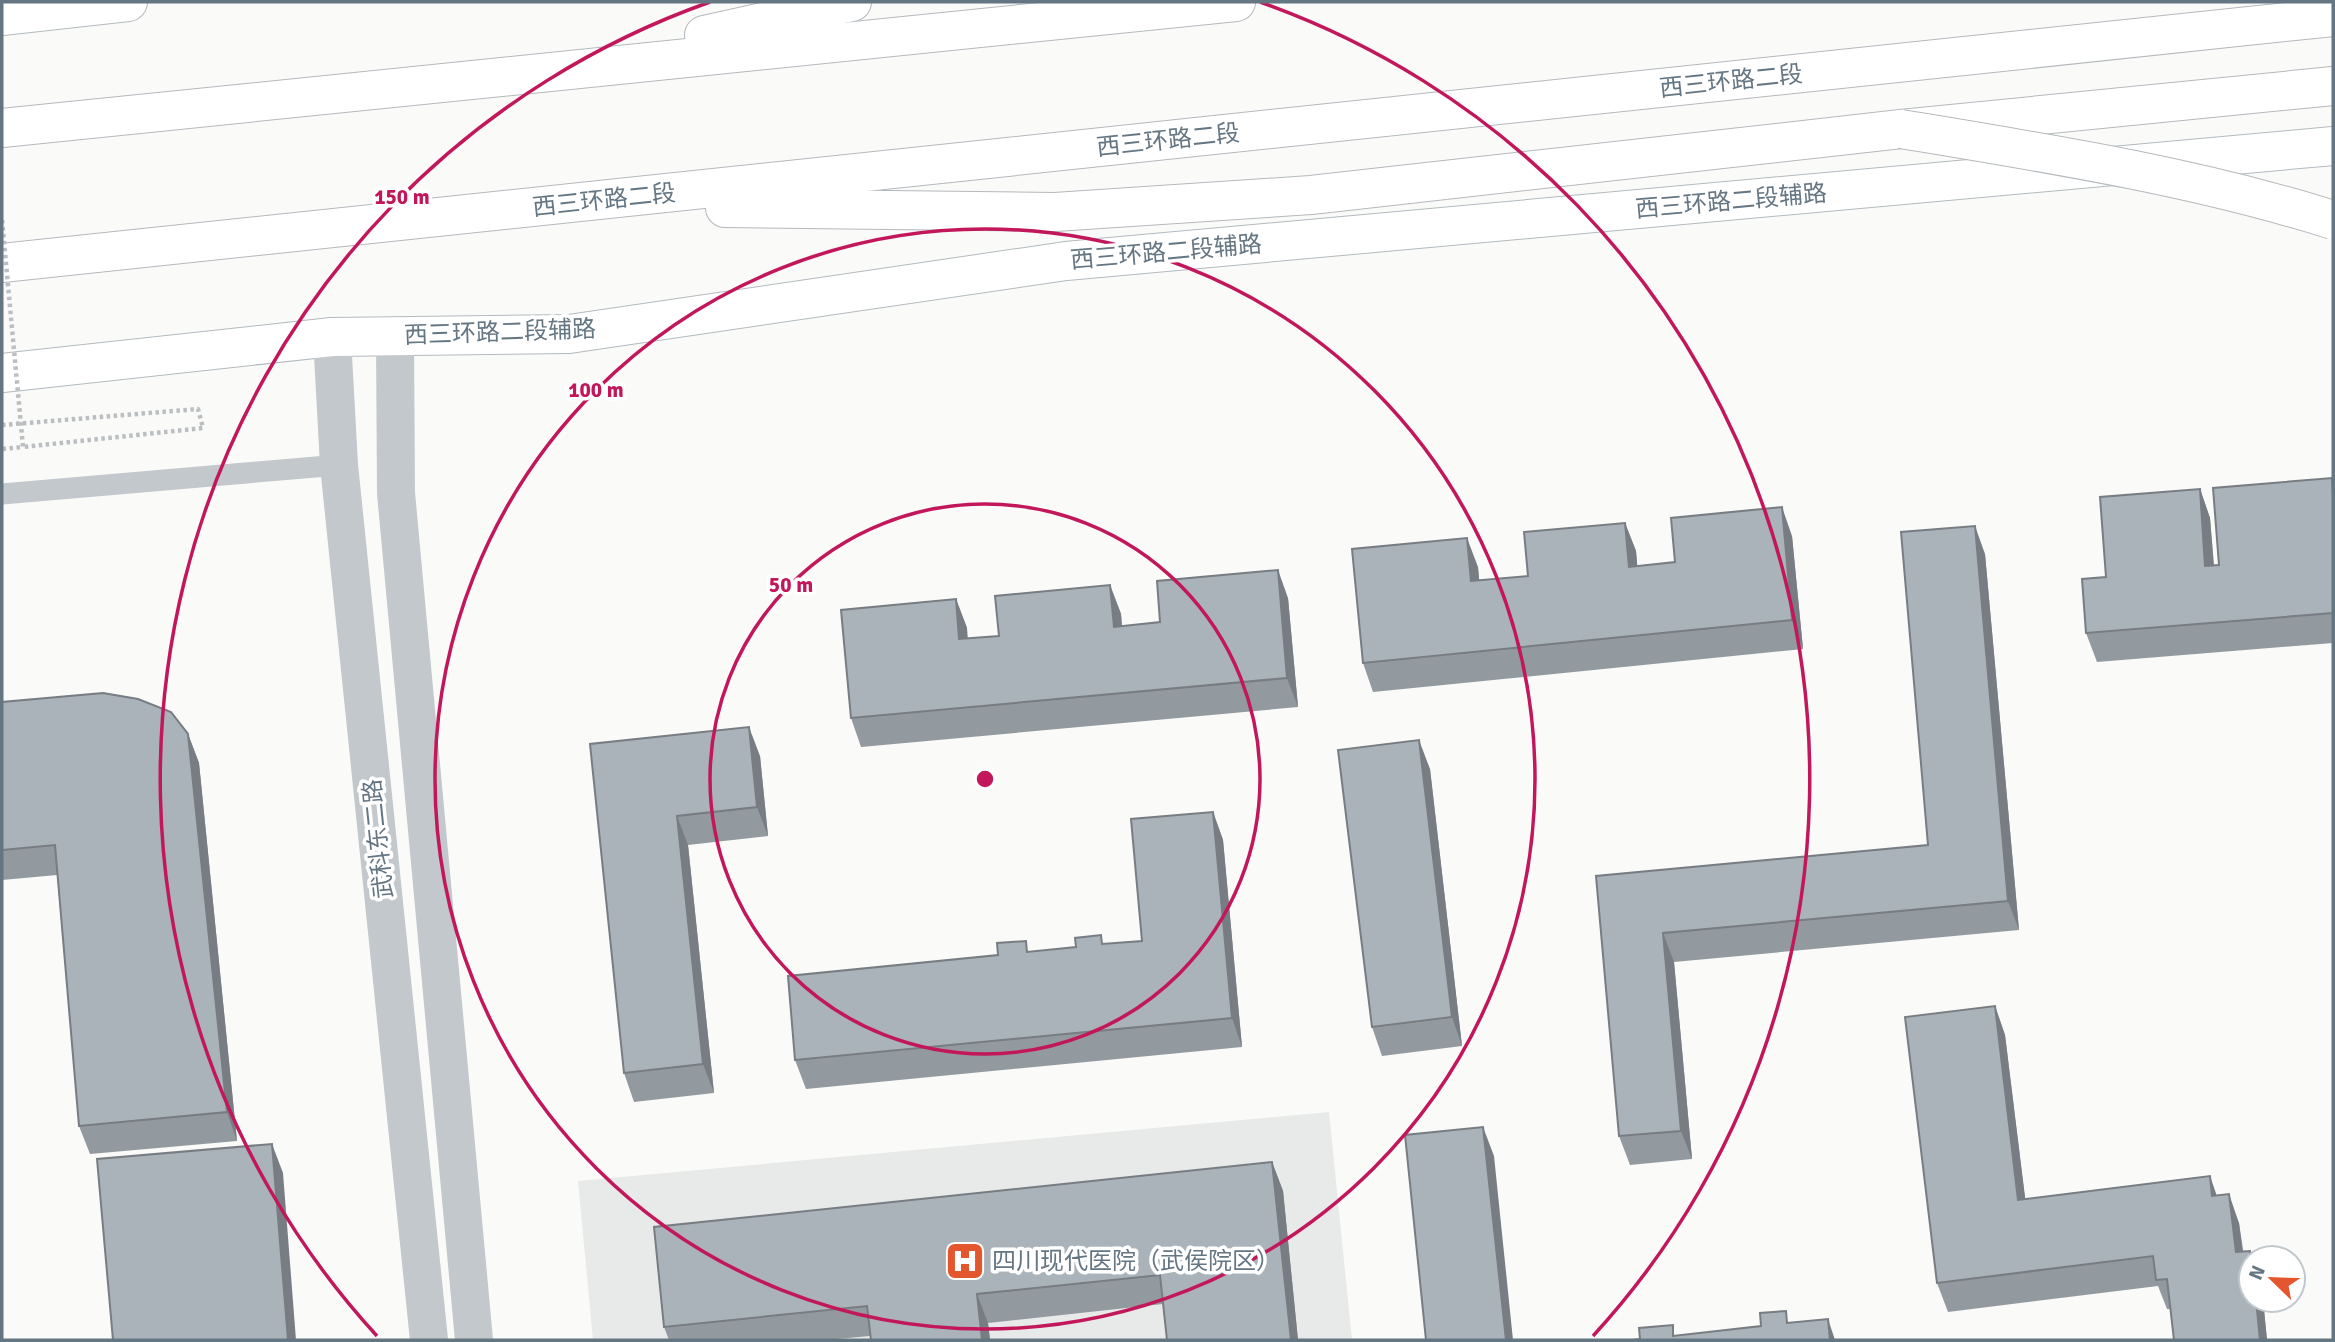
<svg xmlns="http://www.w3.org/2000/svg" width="2335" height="1342" viewBox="0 0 2335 1342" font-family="Signika,'Noto Sans SC',sans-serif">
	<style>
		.built { fill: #e8e9e9 }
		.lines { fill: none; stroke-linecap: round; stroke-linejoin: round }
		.secondary-casing { stroke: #b3babf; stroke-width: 40 }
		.trunk-casing { stroke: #b4b9bd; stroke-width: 40 }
		.path { stroke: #bbbfc2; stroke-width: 4.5; stroke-dasharray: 3.5 3.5; stroke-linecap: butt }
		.service { stroke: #c3c8cc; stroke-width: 21 }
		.tertiary { stroke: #c3c8cc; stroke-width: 38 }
		.secondary { stroke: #fff; stroke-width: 38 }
		.trunk { stroke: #fff; stroke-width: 38 }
		.trunk-bridge-casing { stroke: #b4b9bd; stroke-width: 40; stroke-linecap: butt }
		.path-bridge { stroke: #bbbfc2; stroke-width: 4.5; stroke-dasharray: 3.5 3.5; stroke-linecap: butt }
		.trunk-bridge { stroke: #fff; stroke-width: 38 }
		.wall { fill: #929a9f }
		.shaded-wall { fill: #777d82 }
		.building { fill: #aab3b9; stroke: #777d82; stroke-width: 2 }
		.ring { fill: none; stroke: #c2185b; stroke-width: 3.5 }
		.labels { text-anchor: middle; stroke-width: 7; stroke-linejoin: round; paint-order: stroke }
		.street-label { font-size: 24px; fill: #657683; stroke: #fff }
		.poi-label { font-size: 24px; fill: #657683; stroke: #fff; text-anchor: start }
		.centre { fill: #c2185b; stroke: #fff; stroke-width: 3.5 }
		.ring-label { font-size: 21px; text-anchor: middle; font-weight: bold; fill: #c2185b; stroke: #fff; stroke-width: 7; stroke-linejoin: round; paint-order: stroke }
	</style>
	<rect width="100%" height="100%" fill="#fafaf8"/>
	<path class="built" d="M1329 1112 1352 1340H593L578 1181Z"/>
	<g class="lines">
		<g class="secondary-casing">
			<g id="secondary">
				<path d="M2 16 128 2"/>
				<path d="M2 373 332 337 569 334 1066 261 2333 146"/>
			</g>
		</g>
		<g class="trunk-casing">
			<g id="trunk">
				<path d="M704 35 852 2"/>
				<path d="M2 128 1236 2"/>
				<path d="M725 208 1055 212 1311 195 1901 129 2333 86"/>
				<path d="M2 263 2333 17"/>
			</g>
		</g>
		<path class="path" d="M2 425 198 409 203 428 23 447"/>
		<path class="service" d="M2 494 339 465"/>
		<g class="tertiary">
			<path d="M395 336 396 493 474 1340"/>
			<path d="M332 337 339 465 429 1340"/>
		</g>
		<use href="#secondary" class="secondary"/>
		<use href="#trunk" class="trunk"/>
		<g class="trunk-bridge-casing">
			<path id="trunk-bridge" d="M1901 129C2046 153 2193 176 2333 220"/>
		</g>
		<path class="path-bridge" d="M2 220 23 447 2 449"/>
		<use href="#trunk-bridge" class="trunk-bridge"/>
	</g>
	<g class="wall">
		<path d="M2332 478 2333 482V643L2097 662 2086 633 2106 577 2200 489 2210 518 2214 565H2219Z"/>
		<path d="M1625 523 1636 551 1637 566 1675 562 1792 536 1803 649 1373 692 1363 663 1478 567 1479 581 1528 576Z"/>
		<path d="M1985 554 2019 930 1674 962 1692 1159 1630 1165 1619 1136 1596 876 1928 845Z"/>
		<path d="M1110 585 1121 614 1122 626 1160 622 1288 598 1298 707 861 747 851 718 956 599 967 628V639L999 636Z"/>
		<path d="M2 702 188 734 199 763 237 1141 90 1154 79 1126 57 875 2 880Z"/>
		<path d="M590 744 760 756 768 836 688 845 714 1093 634 1102 624 1073Z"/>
		<path d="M1430 769 1462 1046 1382 1056 1372 1027Z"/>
		<path d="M1213 812 1223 840 1242 1047 806 1089 795 1060 1104 944 1142 941Z"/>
		<path d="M1995 1006 2005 1035 2025 1199 2217 1196 2239 1223 2251 1300H2263L2267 1340 2170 1309H2167L2158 1286 1948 1312 1937 1283Z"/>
		<path d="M1272 1162 1283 1191 1298 1340H1167L1163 1304 988 1323 990 1340H871L870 1336 826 1340H669L664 1327Z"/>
	</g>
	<g class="shaded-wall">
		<path d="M2200 489 2210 518 2216 595 2205 566Z"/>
		<path d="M1782 507 1792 536 1803 649 1792 620Z"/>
		<path d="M1625 523 1636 551 1640 595 1629 567Z"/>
		<path d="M1975 526 1985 554 2019 930 2008 901Z"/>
		<path d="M1467 538 1478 567 1482 610 1471 581Z"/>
		<path d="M1278 570 1288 598 1298 707 1287 678Z"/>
		<path d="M1110 585 1121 614 1124 655 1114 627Z"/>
		<path d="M956 599 967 628 970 668 959 639Z"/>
		<path d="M749 727 760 756 768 836 757 807Z"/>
		<path d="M188 734 199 763 237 1141 227 1112Z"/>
		<path d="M1419 740 1430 769 1462 1046 1452 1017Z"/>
		<path d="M1213 812 1223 840 1242 1047 1232 1018Z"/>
		<path d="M677 816 688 845 714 1093 703 1064Z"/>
		<path d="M1663 933 1674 962 1692 1159 1681 1131Z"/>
		<path d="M1995 1006 2005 1035 2029 1229 2018 1200Z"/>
		<path d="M1483 1127 1494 1156 1513 1340H1506Z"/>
		<path d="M272 1144 283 1173 296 1340H288Z"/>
		<path d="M1272 1162 1283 1191 1298 1340H1291Z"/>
		<path d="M2210 1176 2220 1205 2212 1196Z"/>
		<path d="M2229 1194 2239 1223 2246 1281 2236 1252Z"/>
		<path d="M977 1294 988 1323 990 1340H982Z"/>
		<path d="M2256 1300H2263L2267 1340H2260Z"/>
		<path d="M1828 1319 1835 1340H1830Z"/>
	</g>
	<g class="building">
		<path d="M2332 478 2333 497V613L2086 633 2082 579 2106 577 2100 497 2200 489 2205 566 2219 565 2213 488Z"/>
		<path d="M1782 507 1792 620 1363 663 1352 549 1467 538 1471 581 1528 576 1524 532 1625 523 1629 567 1675 562 1671 518Z"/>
		<path d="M1975 526 2008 901 1663 933 1681 1131 1619 1136 1596 876 1928 845 1901 532Z"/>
		<path d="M1278 570 1287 678 851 718 841 610 956 599 959 639 999 636 995 596 1110 585 1114 627 1160 622 1157 581Z"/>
		<path d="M103 693 138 699 171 712 188 734 227 1112 79 1126 55 845 2 850V702Z"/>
		<path d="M749 727 757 807 677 816 703 1064 624 1073 590 744Z"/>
		<path d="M1419 740 1452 1017 1372 1027 1338 750Z"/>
		<path d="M1213 812 1232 1018 795 1060 788 976 998 955 997 943 1026 941 1027 952 1076 947 1075 938 1101 935 1102 944 1142 941 1131 819Z"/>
		<path d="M1995 1006 2018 1200 2210 1176 2212 1196 2229 1194 2236 1252 2250 1251 2251 1262V1300H2256L2260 1340H2174L2167 1279 2156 1280 2153 1256 1937 1283 1905 1017Z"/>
		<path d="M1483 1127 1506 1340H1426L1405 1135Z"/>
		<path d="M272 1144 288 1340H113L97 1159Z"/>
		<path d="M1272 1162 1291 1340H1167L1160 1275 977 1294 982 1340H871L867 1306 664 1327 654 1227Z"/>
		<path d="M1786 1311 1787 1323 1828 1319 1830 1340H1632L1640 1339 1639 1328 1673 1325V1336L1761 1326 1760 1313Z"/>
	</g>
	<g class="ring">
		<circle cx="985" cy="779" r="275"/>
		<circle cx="985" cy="779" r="550"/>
		<path d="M377 1336A824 824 0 0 1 710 2M1260 2A824 824 0 0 1 1593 1336"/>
	</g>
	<defs>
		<g id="hospital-square" transform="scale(2.0125)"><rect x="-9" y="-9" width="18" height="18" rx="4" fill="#e4572e" stroke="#fff"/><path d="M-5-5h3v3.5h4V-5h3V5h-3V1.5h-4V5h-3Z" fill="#fff"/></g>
	</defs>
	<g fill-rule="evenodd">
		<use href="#hospital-square" x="965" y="1261"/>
	</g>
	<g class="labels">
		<g class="street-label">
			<text transform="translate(1731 81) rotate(-6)" y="8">西三环路二段</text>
			<text transform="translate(1168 140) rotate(-6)" y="8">西三环路二段</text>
			<text transform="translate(604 200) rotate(-6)" y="8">西三环路二段</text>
			<text transform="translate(1731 201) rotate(-5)" y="8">西三环路二段辅路</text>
			<text transform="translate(1166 252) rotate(-5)" y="8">西三环路二段辅路</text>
			<text transform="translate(500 332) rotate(-2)" y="8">西三环路二段辅路</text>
			<text transform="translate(378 839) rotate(-96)" y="8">武科东二路</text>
		</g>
		<g class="poi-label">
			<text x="992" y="1269">四川现代医院（武侯院区）</text>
		</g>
	</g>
	<circle cx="985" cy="779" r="10" class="centre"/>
	<g class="ring-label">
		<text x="402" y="204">150 m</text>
		<text x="596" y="397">100 m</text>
		<text x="791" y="592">50 m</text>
	</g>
	<rect width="2335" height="1342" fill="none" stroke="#657683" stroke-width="7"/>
	<g transform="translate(2272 1279) rotate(293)"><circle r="33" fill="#ffffff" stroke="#c1c8cd" stroke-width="2"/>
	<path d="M0-5L12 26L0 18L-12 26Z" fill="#e4572e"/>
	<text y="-10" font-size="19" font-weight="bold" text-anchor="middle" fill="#657683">N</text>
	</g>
</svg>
